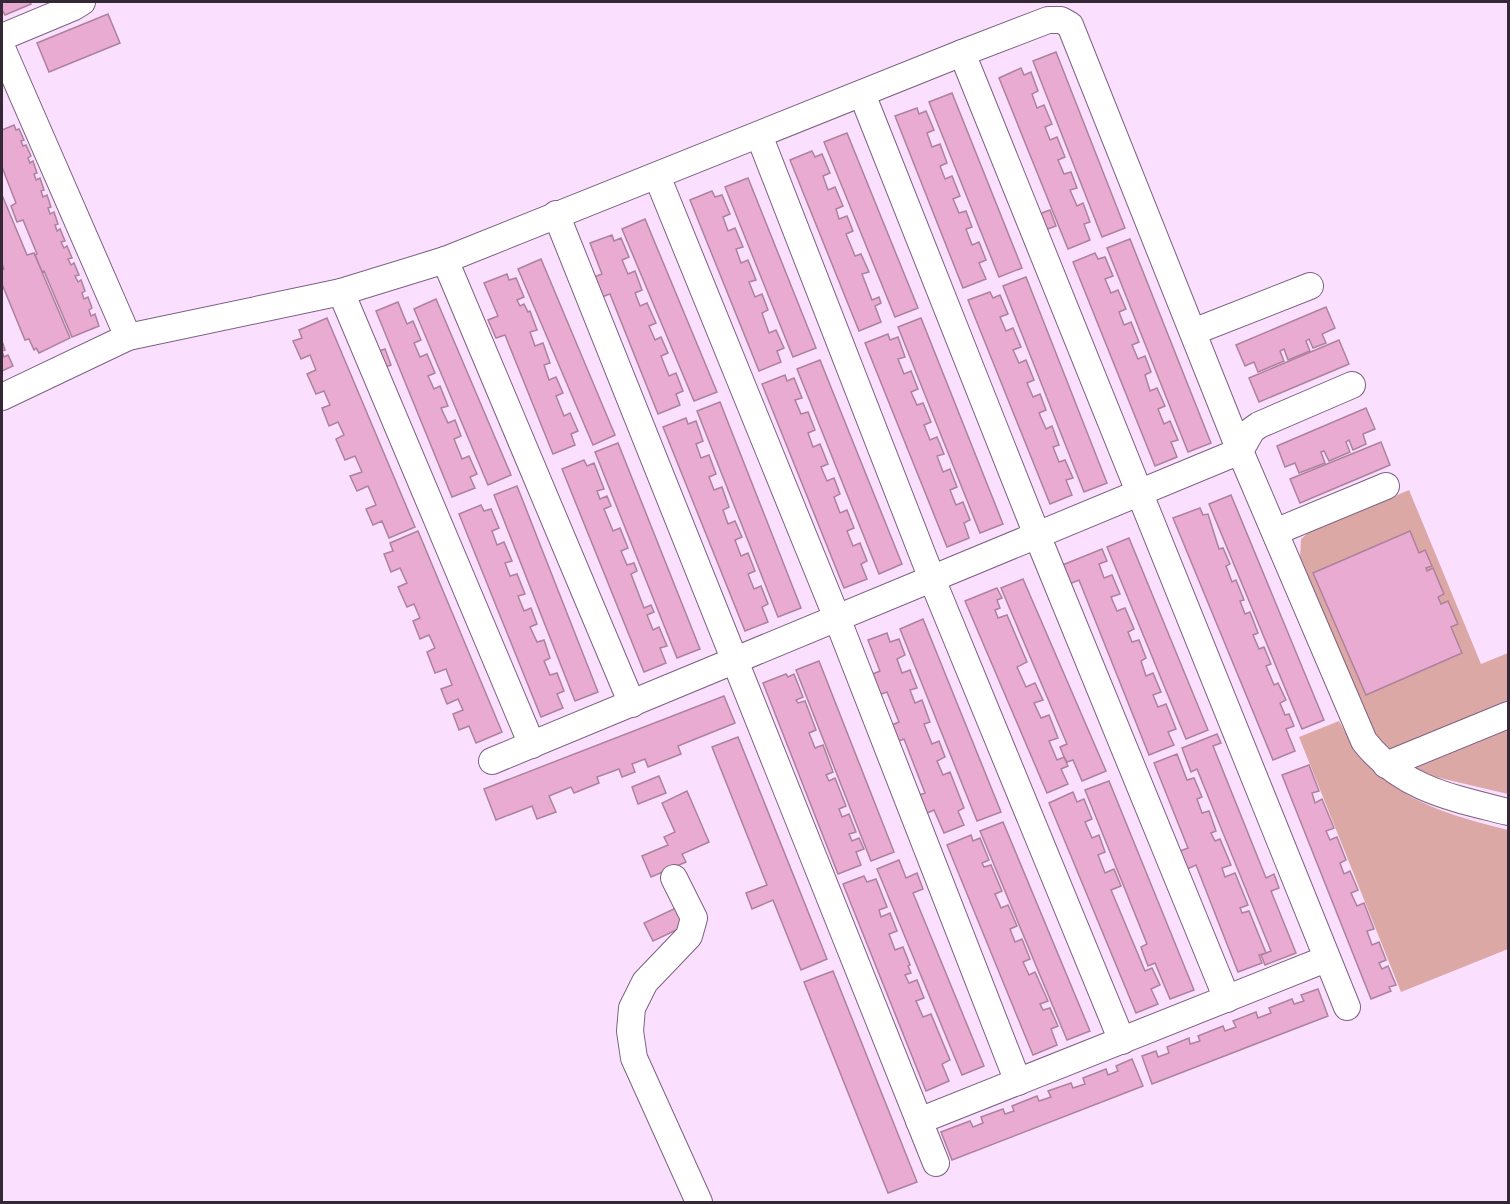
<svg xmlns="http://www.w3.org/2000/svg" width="1510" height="1204" viewBox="0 0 1510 1204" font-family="'Noto Sans',sans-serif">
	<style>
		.green { fill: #dca8a6 }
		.building { fill: #eaabd2; stroke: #ad829c; stroke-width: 1.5 }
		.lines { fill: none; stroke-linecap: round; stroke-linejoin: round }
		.minor-casing { stroke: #7d6082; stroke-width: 28 }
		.minor { stroke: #fff; stroke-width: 26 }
	</style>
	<rect width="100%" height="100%" fill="#fadffe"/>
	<g class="green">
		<path d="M1409 490 1481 664 1508 653V794L1427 775 1394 754 1377 737 1359 703 1300 558 1301 539 1308 533Z"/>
		<path d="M1339 721C1376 794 1433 811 1508 830V949L1401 992 1299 737Z"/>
	</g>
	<g class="building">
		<path d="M2 2H30L31 4 5 15 2 10Z"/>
		<path d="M108 14 120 43 49 72 37 43Z"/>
		<path d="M1056 52 1125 228 1102 237 1033 61Z"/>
		<path d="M1021 68 1024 75 1031 72 1038 91 1032 94 1037 108 1044 105 1052 124 1045 127 1050 140 1057 137 1065 157 1058 160 1064 174 1071 172 1077 188 1070 190 1077 206 1083 203 1090 222 1084 224 1090 240 1068 249 999 78Z"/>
		<path d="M952 93 1022 268 999 277 929 102Z"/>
		<path d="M917 108 919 114 926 111 934 130 927 133 932 147 940 144 947 163 940 166 945 179 952 176 960 196 953 199 959 213 966 211 972 227 966 229 972 245 979 242 986 260 979 263 986 279 963 288 895 116Z"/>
		<path d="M14 125 16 130 19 129 24 140 21 141 23 146 26 145 31 156 28 158 30 163 33 161 37 173 34 174 36 180 40 178 44 190 41 191 43 197 47 195 51 207 48 208 50 214 54 212 58 224 55 225 57 231 60 229 65 241 61 242 64 248 67 246 72 258 68 259 71 265 74 263 79 275 75 276 78 282 81 280 85 291 82 293 84 299 88 297 92 308 89 310 91 316 95 314 99 326 72 337 44 271 42 272 35 255 37 254 23 220 17 222 11 206 16 203 2 167V130Z"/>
		<path d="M847 133 918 308 895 317 824 142Z"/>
		<path d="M812 151 815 157 822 154 830 173 823 176 828 190 835 187 843 206 836 209 839 219 847 216 853 231 846 234 855 256 861 254 869 272 862 274 872 300 879 297 881 303 875 306 881 322 859 331 790 160Z"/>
		<path d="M748 178 816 348 793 357 725 187Z"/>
		<path d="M712 191 715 197 722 195 730 214 723 217 728 231 735 228 743 247 736 249 741 263 748 260 756 280 749 282 755 297 762 294 768 310 762 313 769 333 776 330 784 348 777 351 781 362 759 371 690 200Z"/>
		<path d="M2 195 27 255 34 253 70 338 39 353 36 348 34 350 29 339 25 340 2 284V270L4 269 2 264Z"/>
		<path d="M1050 210 1056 226 1045 230 1039 214Z"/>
		<path d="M645 219 717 392 694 401 622 229Z"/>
		<path d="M612 235 614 241 621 238 629 257 622 260 628 274 635 271 642 290 635 293 640 306 647 303 656 323 649 326 655 340 661 337 668 353 661 356 669 376 676 373 683 391 676 394 680 405 658 414 610 294 596 299 588 279 602 274 590 243Z"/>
		<path d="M1130 239 1211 443 1188 452 1107 248Z"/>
		<path d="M1095 253 1098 259 1105 257 1113 276 1105 279 1111 293 1118 290 1126 309 1119 312 1124 325 1131 322 1139 342 1132 345 1138 359 1145 356 1151 372 1145 375 1150 391 1157 388 1165 406 1158 409 1164 424 1170 421 1178 440 1171 442 1177 457 1155 466 1073 262Z"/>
		<path d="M541 259 615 435 593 445 518 269Z"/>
		<path d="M507 274 509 280 516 278 524 297 517 300 520 306 524 304 528 312 530 311 537 330 530 332 535 346 543 343 550 363 544 365 549 380 556 377 563 393 556 396 564 416 570 413 578 431 571 434 575 445 553 454 505 335 496 338 488 320 498 316 484 283Z"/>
		<path d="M1026 277 1107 483 1084 492 1003 286Z"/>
		<path d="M990 292 993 298 1000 295 1008 314 1000 317 1006 331 1013 328 1021 347 1013 350 1019 363 1026 360 1034 380 1027 383 1033 397 1040 394 1046 410 1039 413 1046 429 1052 426 1059 445 1053 447 1059 462 1065 460 1073 478 1066 480 1072 495 1050 504 968 300Z"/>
		<path d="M436 299 511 475 488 485 414 309Z"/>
		<path d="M398 302 407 324 413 321 421 340 414 343 420 357 427 354 435 373 428 376 434 389 440 386 448 406 441 408 448 423 455 420 461 436 454 439 462 459 469 456 477 474 470 477 475 488 452 497 376 311Z"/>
		<path d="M1326 307 1335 328 1322 334 1326 343 1313 348 1309 339 1306 341 1310 351 1288 360 1284 349 1280 351 1284 361 1258 372 1254 362 1245 366 1236 345Z"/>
		<path d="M327 318 415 527 389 538 382 521 373 525 366 509 376 505 368 486 357 491 350 476 362 472 355 456 345 460 336 439 344 435 338 422 329 426 322 408 330 405 324 391 316 394 307 374 316 370 310 355 301 359 293 341 302 338 299 330Z"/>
		<path d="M921 318 1003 524 980 533 898 327Z"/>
		<path d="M888 334 890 340 898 337 905 357 898 359 904 374 911 371 918 389 911 392 917 405 923 403 931 422 924 425 930 440 937 437 944 454 937 456 943 472 950 469 957 487 950 490 956 505 963 502 970 520 964 523 969 538 947 547 865 343Z"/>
		<path d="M1339 340 1349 364 1259 402 1249 378Z"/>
		<path d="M2 341 5 350 2 351 4 357 8 355 13 366 2 371Z"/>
		<path d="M385 349 391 365 383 368 376 352Z"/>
		<path d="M820 360 902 564 879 574 797 369Z"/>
		<path d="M785 375 787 381 794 378 802 398 795 400 801 414 808 412 815 430 808 433 813 447 820 444 828 464 821 467 827 481 834 478 840 494 834 497 840 513 847 510 854 528 847 531 853 546 860 543 867 561 861 564 867 579 844 588 762 384Z"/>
		<path d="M720 402 801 608 778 617 697 411Z"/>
		<path d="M1366 408 1375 429 1363 434 1366 444 1353 450 1349 440 1346 442 1350 452 1329 461 1324 451 1321 452 1325 463 1299 473 1295 463 1285 467 1277 446Z"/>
		<path d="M686 418 688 424 696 421 703 441 696 444 701 458 709 455 716 474 709 477 714 490 722 487 729 507 723 510 728 524 735 521 742 537 735 540 741 556 748 553 755 571 748 574 754 589 761 586 768 604 762 607 768 622 745 631 663 427Z"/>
		<path d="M1381 442 1390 465 1300 503 1290 479Z"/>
		<path d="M618 443 700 649 677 658 595 452Z"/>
		<path d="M584 460 587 466 594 463 604 489 597 491 600 499 607 496 611 506 604 509 613 531 620 528 628 548 621 551 627 565 634 563 637 571 631 574 644 608 651 605 654 612 647 615 653 630 659 627 667 646 660 648 666 663 644 672 562 469Z"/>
		<path d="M517 486 598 692 575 701 494 495Z"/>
		<path d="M1231 495 1324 720 1302 729 1209 504Z"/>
		<path d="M481 505 484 511 491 509 499 528 492 531 497 545 504 542 512 561 505 563 510 576 517 574 525 594 518 596 524 611 531 608 537 624 530 627 537 642 544 640 550 658 544 661 550 675 557 673 564 691 557 694 563 708 541 717 459 514Z"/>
		<path d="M1200 508 1203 515 1208 514 1219 549 1223 548 1230 564 1226 566 1232 582 1236 580 1244 600 1240 601 1245 614 1250 612 1258 633 1253 635 1259 649 1264 647 1271 664 1266 666 1274 685 1278 683 1286 700 1280 703 1285 715 1289 714 1294 726 1286 729 1295 751 1273 760 1173 518Z"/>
		<path d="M418 531 502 732 476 743 469 726 459 730 453 714 463 710 458 699 447 704 441 689 452 685 446 669 435 673 427 652 435 648 429 635 420 639 413 621 420 618 414 604 407 607 398 587 407 583 400 568 391 572 384 554 393 551 390 543Z"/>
		<path d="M1410 531 1419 553 1425 550 1432 566 1426 568 1427 571 1433 568 1444 594 1438 597 1441 604 1448 601 1458 624 1451 627 1462 653 1366 695 1313 573Z"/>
		<path d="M1129 538 1208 730 1186 739 1107 547Z"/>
		<path d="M1102 549 1107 561 1099 564 1104 578 1112 575 1120 594 1111 597 1117 611 1125 608 1134 629 1128 632 1132 642 1139 640 1146 658 1141 661 1146 676 1153 673 1161 692 1153 695 1158 707 1166 704 1176 729 1168 732 1174 745 1149 755 1079 580 1067 585 1060 566Z"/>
		<path d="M1023 579 1106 771 1082 781 1073 760 1067 762 1064 757 1060 747 1067 744 1001 588Z"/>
		<path d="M997 588 1002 598 997 600 1000 608 995 610 998 618 1007 615 1027 662 1017 667 1026 687 1035 683 1043 700 1034 703 1041 718 1049 715 1058 738 1049 741 1057 760 1064 757 1068 766 1061 769 1068 784 1047 793 965 601Z"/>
		<path d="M923 619 1001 812 977 821 900 629Z"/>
		<path d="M887 633 890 642 899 639 905 655 897 659 902 673 910 670 917 688 910 690 915 703 922 700 930 722 924 724 932 744 939 741 945 757 937 761 943 775 950 772 964 808 958 811 964 825 944 833 934 810 923 815 916 796 925 793 904 739 896 742 889 726 899 722 887 692 876 696 868 676 880 671 868 640Z"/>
		<path d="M819 661 894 852 871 861 796 670Z"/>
		<path d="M786 674 788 677 794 674 803 697 796 700 798 703 805 701 816 730 809 733 815 748 823 745 833 772 826 775 829 781 835 778 846 806 839 809 842 817 849 814 856 832 849 834 852 841 859 838 864 849 856 852 861 865 838 874 763 683Z"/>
		<path d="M724 696 735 723 678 746 681 754 648 767 645 759 632 764 635 772 622 777 619 769 597 777 599 783 574 793 571 787 549 796 556 812 537 819 532 806 496 820 484 789Z"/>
		<path d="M1217 734 1221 743 1213 746 1266 878 1274 874 1279 888 1271 891 1296 953 1265 965 1261 955 1271 951 1197 769 1191 772 1182 748Z"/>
		<path d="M738 737 827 959 801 970 773 900 752 909 746 893 767 885 712 747Z"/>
		<path d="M1177 754 1187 780 1194 778 1202 797 1197 799 1202 813 1209 811 1216 831 1211 833 1215 841 1220 839 1231 865 1222 868 1225 877 1235 873 1248 905 1240 908 1242 913 1249 911 1266 953 1259 955 1262 963 1238 972 1196 865 1183 871 1175 853 1188 848 1154 763Z"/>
		<path d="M1309 765 1319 791 1312 793 1315 803 1322 799 1334 828 1326 831 1330 840 1337 837 1346 860 1340 863 1344 874 1350 871 1358 890 1351 893 1357 906 1364 903 1374 929 1367 931 1372 945 1379 942 1386 960 1379 963 1382 969 1388 966 1396 985 1389 987 1391 991 1371 999 1282 775Z"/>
		<path d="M659 776 666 793 638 804 632 787Z"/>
		<path d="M1109 781 1194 990 1170 999 1155 963 1148 966 1141 947 1147 944 1085 790Z"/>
		<path d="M687 791 709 842 682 854 686 862 651 877 642 856 668 845 664 837 675 832 662 803Z"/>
		<path d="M1073 792 1077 802 1084 799 1092 819 1085 822 1092 838 1099 835 1105 852 1098 855 1105 873 1114 869 1121 886 1111 890 1145 971 1152 968 1160 985 1151 989 1158 1004 1136 1013 1049 803Z"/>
		<path d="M1003 822 1090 1031 1067 1040 980 831Z"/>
		<path d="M971 835 973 841 980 838 989 860 982 863 984 867 991 865 1002 891 995 894 1001 908 1008 905 1017 926 1010 929 1015 942 1022 939 1030 959 1023 962 1029 975 1035 972 1048 1001 1040 1004 1043 1010 1050 1008 1058 1026 1051 1029 1057 1045 1033 1055 947 845Z"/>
		<path d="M899 860 906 878 917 873 923 889 913 893 984 1066 962 1075 877 869Z"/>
		<path d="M864 876 867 882 876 879 887 907 879 910 881 917 890 913 897 931 889 934 895 950 903 947 910 965 908 966 911 973 905 975 909 983 917 980 924 998 916 1001 923 1017 931 1014 950 1060 942 1064 949 1081 926 1091 843 884Z"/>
		<path d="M678 907 687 925 653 941 644 923Z"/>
		<path d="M833 971 917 1182 888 1193 804 982Z"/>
		<path d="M1318 989 1328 1016 1152 1084 1142 1056 1156 1051 1158 1057 1169 1053 1167 1047 1189 1038 1190 1044 1200 1041 1198 1036 1223 1026 1225 1031 1236 1027 1233 1021 1256 1012 1258 1018 1271 1013 1269 1008 1292 999 1294 1004 1304 1001 1301 995Z"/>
		<path d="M1132 1059 1143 1086 952 1160 941 1132 970 1121 973 1127 983 1123 981 1117 1003 1109 1005 1114 1014 1111 1012 1106 1037 1096 1039 1101 1051 1097 1048 1091 1071 1083 1073 1088 1085 1084 1083 1078 1106 1069 1108 1075 1118 1071 1116 1066Z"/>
	</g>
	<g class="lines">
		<g class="minor-casing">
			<g id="minor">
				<path d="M2 37 74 7 82 2"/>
				<path d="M2 48 128 337"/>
				<path d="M962 53 1347 1007"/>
				<path d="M862 94 1037 535 1227 999"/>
				<path d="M759 135 932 579 1122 1041"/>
				<path d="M657 176 837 618 1018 1082"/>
				<path d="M556 214 936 1163"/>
				<path d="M445 260 632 704"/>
				<path d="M341 292 532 745"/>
				<path d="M1193 332 1310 286"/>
				<path d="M2 397 128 337 341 292 445 260 962 53 1048 20H1061L1070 25 1240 451 1364 741C1401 789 1453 798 1508 812"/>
				<path d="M1275 532 1386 486"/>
				<path d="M492 761 1240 451 1252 430 1259 425 1352 385"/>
				<path d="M1386 765 1508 715"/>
				<path d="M674 878 694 918 689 936 645 982 632 1008 630 1031 634 1058 699 1202"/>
				<path d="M919 1121 1326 959"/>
			</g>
		</g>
		<use href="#minor" class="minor"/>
	</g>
	<rect width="1510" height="1204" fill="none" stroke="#342736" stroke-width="6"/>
</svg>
